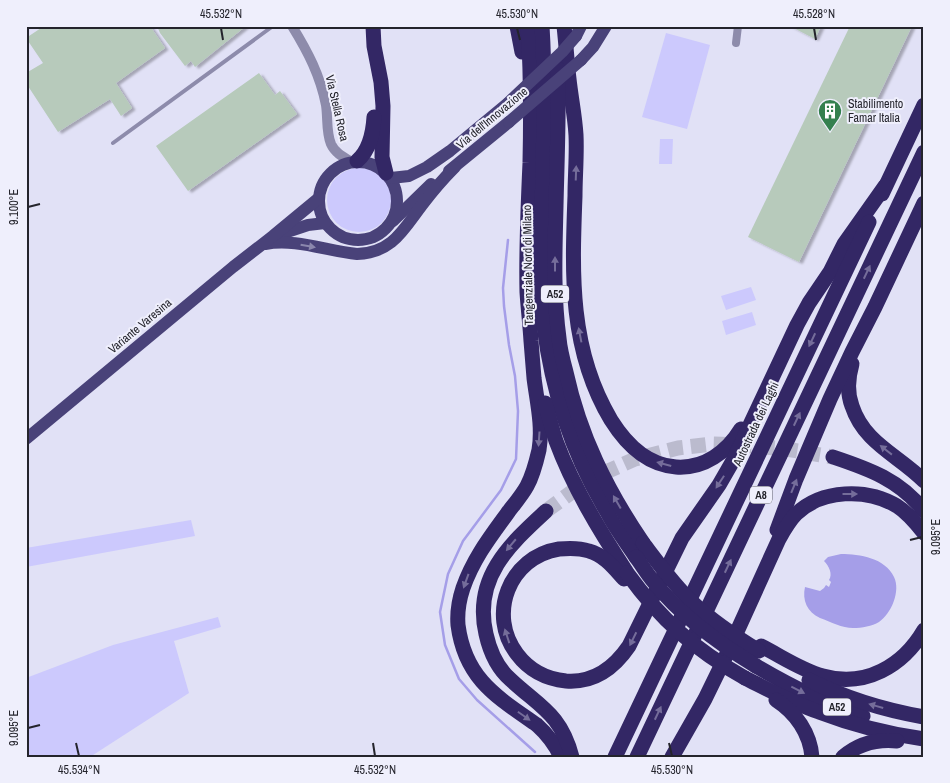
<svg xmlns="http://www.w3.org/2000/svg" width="950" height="783" viewBox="0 0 950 783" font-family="'Archivo Narrow',sans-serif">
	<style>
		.green { fill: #ccc9fd }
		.water { fill: #a59ee8 }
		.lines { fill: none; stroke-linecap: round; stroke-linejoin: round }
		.stream { stroke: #a59ee8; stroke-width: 2.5 }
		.building { fill: #b7cabb; filter: url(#shadow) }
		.motorway-tunnel { stroke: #bbbbce; stroke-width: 15; stroke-dasharray: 15 8; stroke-linecap: butt }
		.service { stroke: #8d8bab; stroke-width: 4 }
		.minor { stroke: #8d8bab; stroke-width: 8 }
		.tertiary { stroke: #8d8bab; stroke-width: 10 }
		.primary { stroke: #494279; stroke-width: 12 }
		.motorway { stroke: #332765; stroke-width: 15 }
		.primary-bridge { stroke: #494279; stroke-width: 12 }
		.motorway-bridge { stroke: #332765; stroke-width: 15 }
		.oneway { fill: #756d9a }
		.oneway2 { fill: #8b87ad }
		.ticks { fill: none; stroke: #24242c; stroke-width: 2 }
		.labels { text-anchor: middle; stroke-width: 4; stroke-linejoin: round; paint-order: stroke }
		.shield { fill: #efeffc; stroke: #61616a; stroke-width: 1 }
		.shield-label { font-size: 11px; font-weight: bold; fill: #24242c }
		.poi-label { font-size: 12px; fill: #24242c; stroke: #efeffc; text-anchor: start }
		.street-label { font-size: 12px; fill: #24242c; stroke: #efeffc }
		.neatline { fill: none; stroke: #24242c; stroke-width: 2 }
		.ticks-label { font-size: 12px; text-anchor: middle; fill: #24242c }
	</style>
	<defs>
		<filter id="shadow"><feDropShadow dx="3.5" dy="2" stdDeviation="1" flood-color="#0004"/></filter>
	</defs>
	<rect width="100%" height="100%" fill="#e1e1f6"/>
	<g class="green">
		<path d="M666 33 710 45 687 129 642 117Z"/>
		<path d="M660 139H673L672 164H659Z"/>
		<circle cx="359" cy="200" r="32"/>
		<path d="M751 287 756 300 726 310 721 296Z"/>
		<path d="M752 312 756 325 726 335 722 321Z"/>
		<path d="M191 520 195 536 26 567V548Z"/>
		<path d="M218 617 221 627 174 641 189 693 90 757H26V678L113 645Z"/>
	</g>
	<path class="water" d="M841 554C860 554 885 558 894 577 901 591 891 614 879 622 872 626 862 628 853 628 842 628 831 622 820 618 807 612 802 600 805 587L820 591 824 588 826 585 829 587 831 582 829 580C833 574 829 566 824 561L828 557Z"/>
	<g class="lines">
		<path class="stream" d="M508 240 503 288 504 306 509 345 515 376 518 411 516 459 501 490 463 541 448 574 440 612 445 645 459 679 477 700 535 752"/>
	</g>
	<g class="building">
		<path d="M44 26H150L165 48 116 83 132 108 121 116 110 99 58 132 26 83V73L43 63 26 38Z"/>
		<path d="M157 26H246L195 67 191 61 185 66 160 33Z"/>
		<path d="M790 26H821L815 39Z"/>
		<path d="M850 26H912L799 262 748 237Z"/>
		<path d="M259 73 275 95 280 91 297 114 188 191 156 146Z"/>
	</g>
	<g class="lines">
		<path class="motorway-tunnel" d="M546 511 588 480 635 459 678 448 712 444 744 445 786 449 833 457"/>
		<path class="service" d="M113 143 273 26"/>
		<path class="minor" d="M736 43 738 26"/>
		<path class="tertiary" d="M292 26C308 52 320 75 326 105 328 118 326 132 331 144 335 153 343 157 352 162"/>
		<g class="primary">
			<path d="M576 36 581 26"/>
			<path d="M581 60 593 47 606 26"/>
			<circle cx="358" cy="201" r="39"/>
			<path d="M449 171 509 122"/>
			<path d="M391 178 409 176 427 167 450 151 508 103"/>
			<path d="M393 221 431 184"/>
			<path d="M278 235 308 225 325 223"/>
			<path d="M265 244C295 238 327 251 357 254 392 253 403 230 422 205 432 192 443 179 455 167"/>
			<path d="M26 439 233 267 273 236 319 198"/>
		</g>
		<g class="motorway">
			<path d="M373 26 374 46 381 82 383 106 382 157 386 173"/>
			<path d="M517 26 522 52"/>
			<path d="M528 26C531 72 531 117 530 163 528 206 526 249 527 292 528 308 530 324 531 341 532 353 533 366 534 378 537 402 543 426 539 450 536 463 533 475 527 486 522 495 516 502 509 511 491 536 474 557 463 588 459 600 457 612 458 625 465 679 497 697 537 725 547 734 555 744 561 757"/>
			<path d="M542 26C546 89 543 153 542 216 541 253 540 290 544 326 552 392 573 455 607 512 615 528 626 542 636 557"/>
			<path d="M564 26C566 44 567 62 569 79 571 98 575 116 576 135 577 155 575 176 575 196 572 274 569 350 611 420 626 444 647 465 676 467 704 469 727 452 741 429"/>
			<path d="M558 69C559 115 557 160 556 206 555 250 553 294 559 338 560 350 563 361 566 372 580 436 607 490 643 543"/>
			<path d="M357 161C370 150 373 133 374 117"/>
			<path d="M882 194 924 105"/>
			<path d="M852 364C848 378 847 393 852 406 864 443 898 455 924 481"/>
			<path d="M545 403C549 416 552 429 556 441 573 487 599 530 626 571"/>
			<path d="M833 457C869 469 900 480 924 511"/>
			<path d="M546 511C509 545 473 578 486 634 490 652 497 668 511 680 540 707 561 714 572 757"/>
			<path d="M777 530 796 479 830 399 852 352 875 307 924 203"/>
			<path d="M624 579C614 568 604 555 589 551 580 548 569 548 559 549 509 557 487 615 517 654 529 670 546 679 566 681 593 683 614 668 629 646L682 538 719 485 734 459 797 325 809 303 830 272 844 244 885 186"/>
			<path d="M761 646C781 656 801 670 823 676 865 688 903 666 924 630"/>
			<path d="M756 666C790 686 825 704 863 716"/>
			<path d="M745 678C769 690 793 703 819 712 853 725 888 734 924 739"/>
			<path d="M809 680C845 698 884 710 924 717"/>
			<path d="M776 700C796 713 810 733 812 757"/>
			<path d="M615 757 869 222"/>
			<path d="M637 757 924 152"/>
			<path d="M672 757 705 699 725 658 779 539C784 530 789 521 796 514 822 489 867 488 897 506 908 513 916 523 924 533"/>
			<path d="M843 757C858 744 877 739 897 741"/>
		</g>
		<g class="primary-bridge">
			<path d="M508 103 562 52 576 36"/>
			<path d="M509 122 581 60"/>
		</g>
		<g class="motorway-bridge">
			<path d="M643 543C659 564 674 585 693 603 713 622 736 637 759 651"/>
			<path d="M636 557C642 565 647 574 654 582 682 617 718 643 756 666"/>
			<path d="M627 573C661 620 695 650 745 678"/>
		</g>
	</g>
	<defs><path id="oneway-solid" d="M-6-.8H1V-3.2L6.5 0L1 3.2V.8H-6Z" transform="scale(1.25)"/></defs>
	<g class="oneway">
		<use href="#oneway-solid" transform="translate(576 173) rotate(-88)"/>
		<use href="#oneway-solid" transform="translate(555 264) rotate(-90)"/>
		<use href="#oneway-solid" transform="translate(867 272) rotate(-65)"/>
		<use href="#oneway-solid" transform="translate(580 335) rotate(-101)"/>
		<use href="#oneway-solid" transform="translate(812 340) rotate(115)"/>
		<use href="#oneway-solid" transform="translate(797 419) rotate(-65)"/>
		<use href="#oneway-solid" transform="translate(539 439) rotate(94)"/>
		<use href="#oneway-solid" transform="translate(886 450) rotate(-142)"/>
		<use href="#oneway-solid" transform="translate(664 464) rotate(-165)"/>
		<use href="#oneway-solid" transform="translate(720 482) rotate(123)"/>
		<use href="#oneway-solid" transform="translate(794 486) rotate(-68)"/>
		<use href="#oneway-solid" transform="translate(850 494)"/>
		<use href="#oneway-solid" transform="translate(617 502) rotate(-120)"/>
		<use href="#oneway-solid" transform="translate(511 545) rotate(130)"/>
		<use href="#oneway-solid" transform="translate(728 566) rotate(-65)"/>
		<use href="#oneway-solid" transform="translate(466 581) rotate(110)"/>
		<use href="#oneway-solid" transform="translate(507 636) rotate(-108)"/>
		<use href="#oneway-solid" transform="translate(633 639) rotate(116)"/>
		<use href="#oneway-solid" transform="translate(798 690) rotate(27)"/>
		<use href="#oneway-solid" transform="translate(876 706) rotate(-164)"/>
		<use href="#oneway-solid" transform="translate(658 713) rotate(-65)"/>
		<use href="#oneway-solid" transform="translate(524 716) rotate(35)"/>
	</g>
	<use class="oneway2" href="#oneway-solid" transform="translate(308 246) rotate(10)"/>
	<path class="ticks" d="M221 28 223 40M517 28 520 40M814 28 816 40M28 207 40 204M910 540 922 537M28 728 40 725M76 743 79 756M373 743 375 756M669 743 672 756"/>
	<defs>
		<g id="building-pin" transform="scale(1.25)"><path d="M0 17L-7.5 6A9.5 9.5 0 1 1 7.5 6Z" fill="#34804e" stroke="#efeffc"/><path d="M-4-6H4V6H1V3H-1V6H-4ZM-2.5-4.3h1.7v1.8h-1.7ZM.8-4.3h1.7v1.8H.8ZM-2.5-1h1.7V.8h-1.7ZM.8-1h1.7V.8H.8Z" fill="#fff"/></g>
	</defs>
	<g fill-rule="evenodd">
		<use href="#building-pin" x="830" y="111"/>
	</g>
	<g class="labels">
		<g class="shield">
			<rect x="541" y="285.5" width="28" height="17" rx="4"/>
			<rect x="750" y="486.5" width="22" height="17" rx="4"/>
			<rect x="823" y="698.5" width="28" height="17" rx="4"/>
		</g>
		<g class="shield-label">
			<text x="555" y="298">A52</text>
			<text x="761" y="499">A8</text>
			<text x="837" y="711">A52</text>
		</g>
		<g class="poi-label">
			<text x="848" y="108">Stabilimento<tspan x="848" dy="14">Famar Italia</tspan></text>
		</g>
		<g class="street-label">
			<text transform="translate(337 108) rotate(77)" y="4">Via Stella Rosa</text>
			<text transform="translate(492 118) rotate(-40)" y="4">Via dell'Innovazione</text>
			<text transform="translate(528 265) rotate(-91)" y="4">Tangenziale Nord di Milano</text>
			<text transform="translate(140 326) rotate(-40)" y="4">Variante Varesina</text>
			<text transform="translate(756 424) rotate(-65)" y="4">Autostrada dei Laghi</text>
		</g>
	</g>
	<rect width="950" height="783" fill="none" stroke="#efeffc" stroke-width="55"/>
	<rect x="28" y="28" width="894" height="728" class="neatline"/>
	<g class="ticks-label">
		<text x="221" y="18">45.532°N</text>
		<text x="517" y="18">45.530°N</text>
		<text x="814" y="18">45.528°N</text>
		<text transform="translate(14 207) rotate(-90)" y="4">9.100°E</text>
		<text transform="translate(936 537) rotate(-90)" y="4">9.095°E</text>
		<text transform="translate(14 728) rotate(-90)" y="4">9.095°E</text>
		<text x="79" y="774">45.534°N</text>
		<text x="375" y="774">45.532°N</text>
		<text x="672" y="774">45.530°N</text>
	</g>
</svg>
